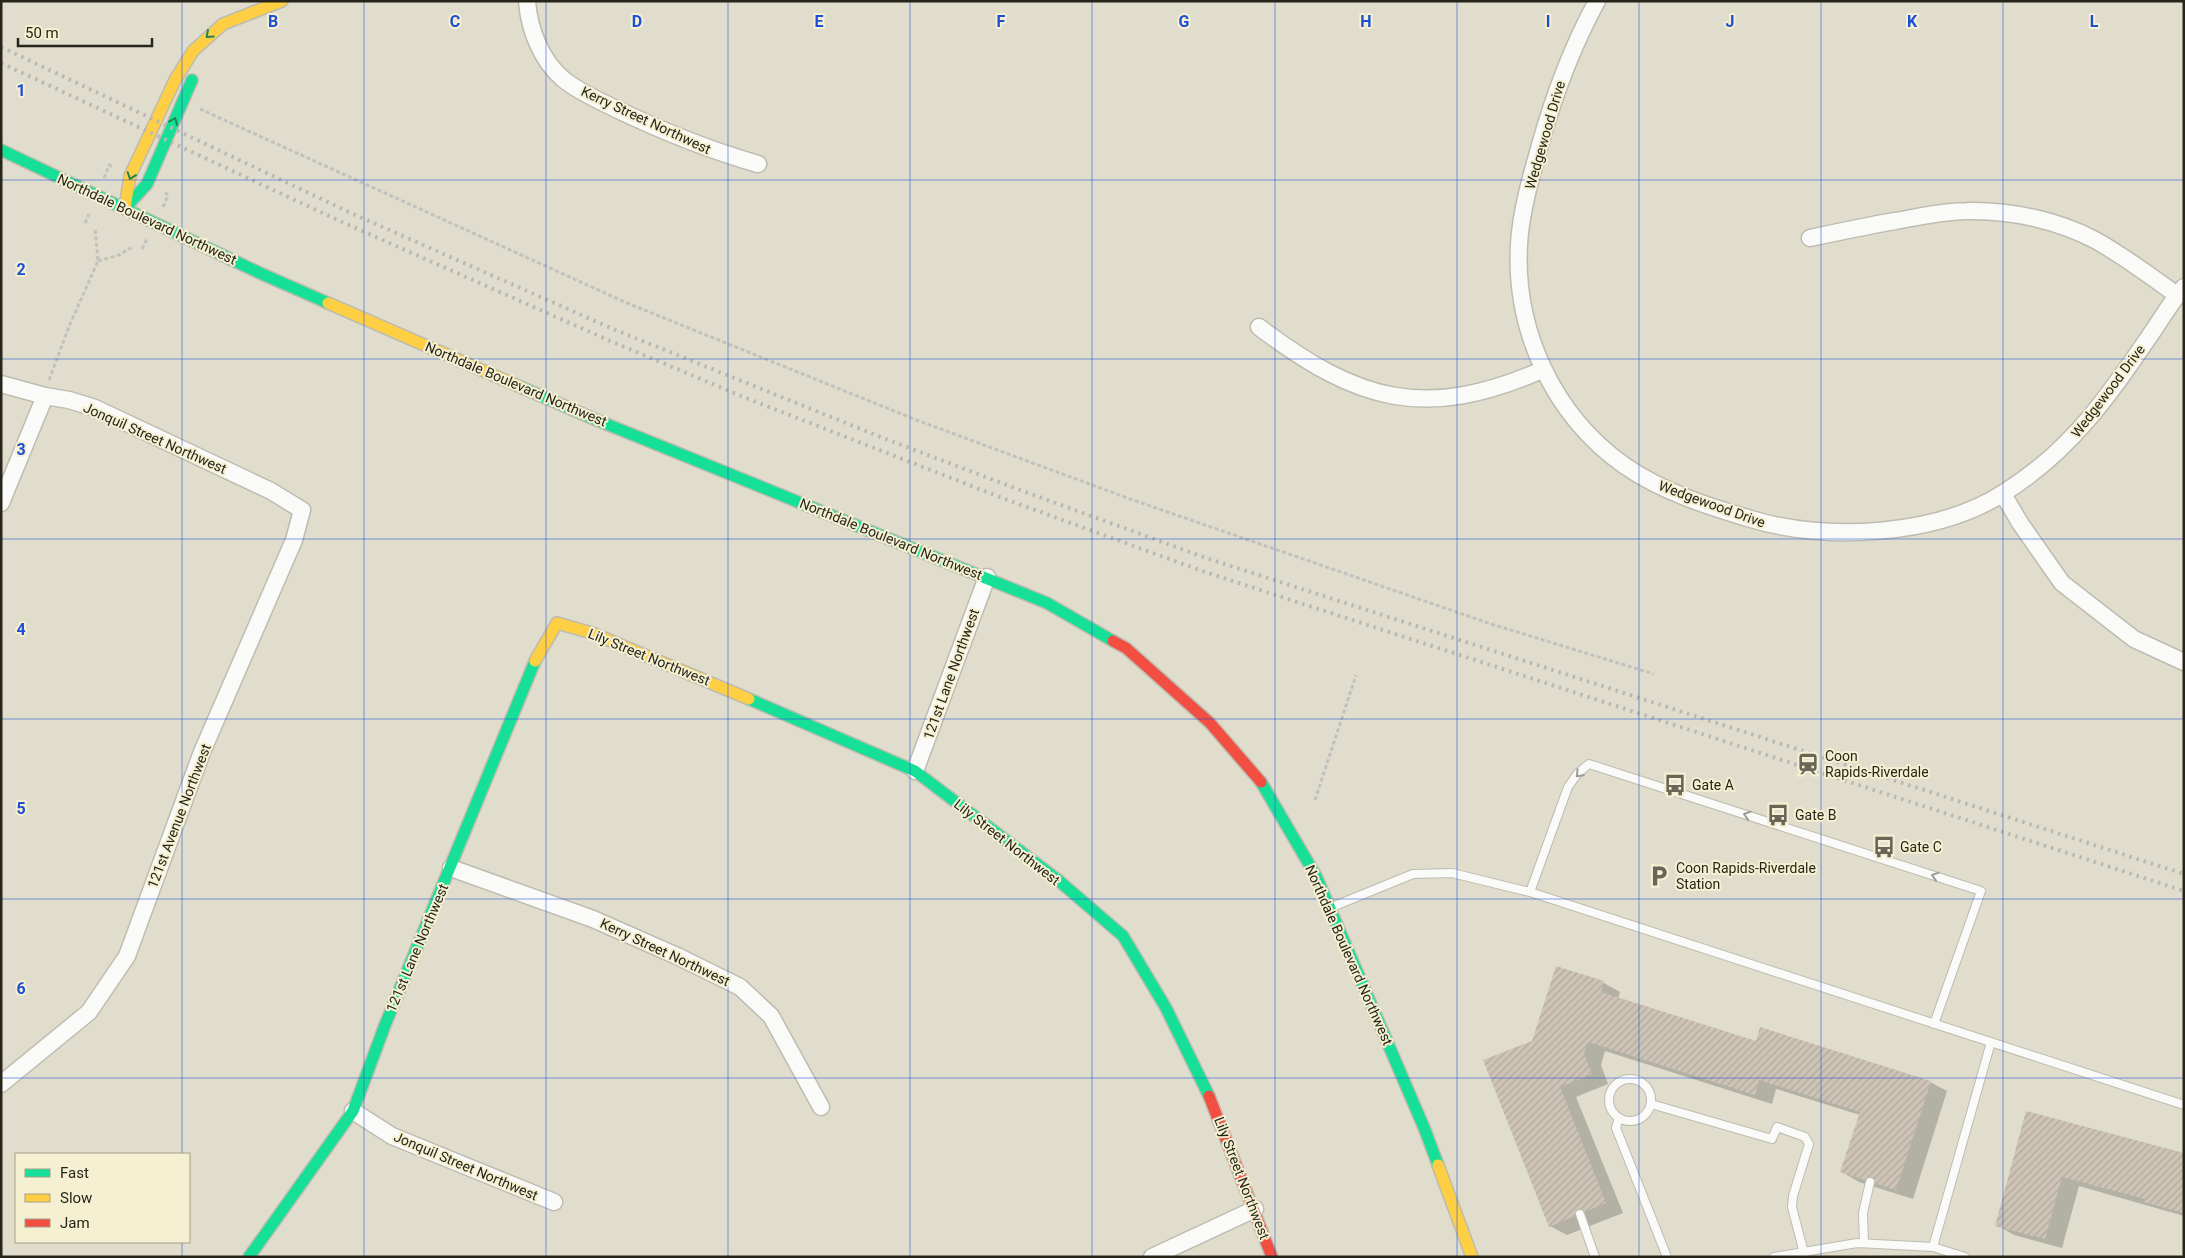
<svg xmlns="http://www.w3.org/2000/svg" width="2185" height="1258" viewBox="0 0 2185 1258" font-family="Roboto,sans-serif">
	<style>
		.shadow { fill: #0003 }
		.building { fill: url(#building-hatch) }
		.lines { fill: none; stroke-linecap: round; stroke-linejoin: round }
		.lane-casing { stroke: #bebcb0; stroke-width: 10 }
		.street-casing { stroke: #bebcb0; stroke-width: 19 }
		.fast-casing { stroke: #bebcb0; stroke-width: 14 }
		.slow-casing { stroke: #bebcb0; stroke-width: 14 }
		.jam-casing { stroke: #bebcb0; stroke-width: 14 }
		.path { stroke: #c3c1bd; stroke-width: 3; stroke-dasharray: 4 2.5; stroke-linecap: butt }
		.lane { stroke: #fafaf8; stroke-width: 8 }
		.street { stroke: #fafaf8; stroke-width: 16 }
		.fast { stroke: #16e098; stroke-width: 11 }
		.slow { stroke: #ffcf43; stroke-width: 11 }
		.jam { stroke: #f24e42; stroke-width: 11 }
		.rail { stroke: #bab8b4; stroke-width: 4; stroke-dasharray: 2.5 5; stroke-linecap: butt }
		.oneway { stroke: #1e8259 }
		.oneway2 { stroke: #9b9a94 }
		.grid { fill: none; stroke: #1d4ed8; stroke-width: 1; stroke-opacity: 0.55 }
		.labels { text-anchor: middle; stroke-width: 4; stroke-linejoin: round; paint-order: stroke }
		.street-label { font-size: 14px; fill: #27251a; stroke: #f5f0d2 }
		.poi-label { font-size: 14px; fill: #27251a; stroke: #f5f0d2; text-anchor: start }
		.grid-label { font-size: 16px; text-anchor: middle; font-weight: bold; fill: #1d4ed8; stroke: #f5f0d2; stroke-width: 4; stroke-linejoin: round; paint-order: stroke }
	</style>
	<defs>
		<pattern id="building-hatch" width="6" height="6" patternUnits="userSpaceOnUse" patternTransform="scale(1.25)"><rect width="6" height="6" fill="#cec4b6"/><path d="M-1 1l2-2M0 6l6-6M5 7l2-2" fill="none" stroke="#b1a89c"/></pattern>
	</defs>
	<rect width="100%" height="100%" fill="#e0ddcd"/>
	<g class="shadow">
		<path d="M1604 983 1620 992 1618 999 1757 1043 1930 1082 1947 1091 1913 1199 1859 1182 1842 1172 1860 1115 1776 1089 1772 1104 1605 1051 1601 1065 1608 1084 1576 1097 1623 1213 1567 1235 1550 1226 1533 1042Z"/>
		<path d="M2027 1113 2184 1154V1216L2079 1186 2062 1248 2014 1235 1997 1225Z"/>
	</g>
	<g class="building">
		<path d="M1556 966 1604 981 1601 992 1756 1041 1760 1027 1931 1081 1896 1190 1840 1172 1860 1112 1759 1080 1755 1095 1588 1042 1584 1054 1592 1074 1560 1087 1606 1203 1549 1227 1483 1060 1532 1041Z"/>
		<path d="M2026 1111 2184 1153V1213L2144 1202 2145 1199 2062 1177 2045 1239 1995 1226Z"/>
	</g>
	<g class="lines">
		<g class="lane-casing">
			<g id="lane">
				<path d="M1530 892 1568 787 1578 773 1589 764 1981 891 1934 1024"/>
				<path d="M1332 907 1413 874 1452 873 1530 892 2184 1105"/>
				<circle cx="1630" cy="1100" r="21"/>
				<path d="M1651 1104 1772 1139 1777 1127 1805 1137 1809 1144 1793 1196 1792 1207 1805 1257"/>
				<path d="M1619 1118 1616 1128 1667 1257"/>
				<path d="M1580 1214 1595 1257"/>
				<path d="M1864 1243 1863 1213 1870 1182"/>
				<path d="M1774 1257 1857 1243 1933 1247"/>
				<path d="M1965 1257 1933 1247 1991 1042"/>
			</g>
		</g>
		<g class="street-casing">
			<g id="street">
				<path d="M527 1C529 29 541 60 563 79 579 92 598 100 616 109 662 131 709 150 758 164"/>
				<path d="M1597 1C1572 47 1554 95 1540 145 1531 177 1521 211 1519 244 1514 331 1554 416 1625 466 1663 492 1707 506 1751 519 1826 542 1938 536 2005 492 2072 450 2110 394 2153 331 2163 316 2172 301 2184 287"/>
				<path d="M1810 238C1838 232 1867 226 1895 221 1919 217 1943 211 1967 211 2010 210 2057 220 2095 240 2124 256 2150 276 2177 295"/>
				<path d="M1259 327C1358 402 1425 421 1542 370"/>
				<path d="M1 384 45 396 69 400 95 408 271 491 302 510 294 540 202 752 127 956 89 1012 1 1084"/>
				<path d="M2003 494 2020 523 2062 583 2134 639 2184 662"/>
				<path d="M1 503 45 396"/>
				<path d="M915 771 987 577"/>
				<path d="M451 868 593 919 677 956 740 987 771 1016 821 1107"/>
				<path d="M353 1111 392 1136 554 1202"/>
				<path d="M1152 1257 1255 1209"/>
			</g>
		</g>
		<g class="fast-casing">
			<g id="fast">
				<path d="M1 150 262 274 328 303"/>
				<path d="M125 208 147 184 192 80"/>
				<path d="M523 388 594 419 1047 603 1113 641"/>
				<path d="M749 699 915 771 1058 880 1123 936 1166 1008 1209 1096"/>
				<path d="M1261 782 1316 876 1425 1130 1438 1165"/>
				<path d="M249 1257 353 1111 385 1025 535 661"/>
			</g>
		</g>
		<g class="slow-casing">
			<g id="slow">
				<path d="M125 208 130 176 175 80 193 51 223 24 282 1"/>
				<path d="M328 303 523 388"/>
				<path d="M535 661 557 623 592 633 749 699"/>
				<path d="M1438 1165 1472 1257"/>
			</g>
		</g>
		<g class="jam-casing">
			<g id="jam">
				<path d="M1113 641 1126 648 1210 723 1261 782"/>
				<path d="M1209 1096 1272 1257"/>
			</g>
		</g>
		<g class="path">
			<path d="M200 109 627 303 919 421 1133 500 1491 624 1654 674"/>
			<path d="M104 178 109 165 113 167"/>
			<path d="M163 207 168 195 164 192"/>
			<path d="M85 223 89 214"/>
			<path d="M142 249 147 239"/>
			<path d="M98 261 119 255 134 246"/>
			<path d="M49 380 70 324 98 261 95 228"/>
			<path d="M1315 800 1356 675"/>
		</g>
		<use href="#lane" class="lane"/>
		<use href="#street" class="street"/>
		<use href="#fast" class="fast"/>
		<use href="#slow" class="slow"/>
		<use href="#jam" class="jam"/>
		<g class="rail">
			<path d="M1 47 351 213 613 329 883 438 1012 487 1206 558 2184 874"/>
			<path d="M1 63 342 222 608 340 746 398 1005 499 1205 572 2184 891"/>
		</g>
	</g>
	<defs><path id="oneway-chevron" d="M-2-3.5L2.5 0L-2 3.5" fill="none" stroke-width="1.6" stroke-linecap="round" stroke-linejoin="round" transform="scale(1.25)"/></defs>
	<g class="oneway">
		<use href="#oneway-chevron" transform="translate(209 35) rotate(138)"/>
		<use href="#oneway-chevron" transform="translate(174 121) rotate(-67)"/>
		<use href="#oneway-chevron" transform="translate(131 176) rotate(109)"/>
	</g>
	<g class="oneway2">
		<use href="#oneway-chevron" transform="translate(1579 774) rotate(134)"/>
		<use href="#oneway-chevron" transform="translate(1747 815) rotate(-162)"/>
		<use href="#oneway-chevron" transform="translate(1935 876) rotate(-162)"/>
	</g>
	<path class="grid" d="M182 1V1154M364 1V1257M546 1V1257M728 1V1257M910 1V1257M1092 1V1257M1275 1V1257M1457 1V1257M1639 1V1257M1821 1V1257M2003 1V1257M1 180H2184M1 359H2184M1 539H2184M1 719H2184M1 899H2184M1 1078H2184M182 1242V1257"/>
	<defs>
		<g id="station-bare" transform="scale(1.725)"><path d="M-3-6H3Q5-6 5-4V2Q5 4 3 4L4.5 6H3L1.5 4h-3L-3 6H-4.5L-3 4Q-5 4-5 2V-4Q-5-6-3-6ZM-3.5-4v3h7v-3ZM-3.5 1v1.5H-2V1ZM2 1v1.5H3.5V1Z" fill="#686559" stroke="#f5f0d2" stroke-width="2.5" paint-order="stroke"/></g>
		<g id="bus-bare" transform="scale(1.725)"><path d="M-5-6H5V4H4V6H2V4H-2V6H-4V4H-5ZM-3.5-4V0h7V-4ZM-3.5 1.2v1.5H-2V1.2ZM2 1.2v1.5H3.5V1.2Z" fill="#686559" stroke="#f5f0d2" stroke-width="2.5" paint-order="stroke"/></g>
		<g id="parking-bare" transform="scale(1.725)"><path d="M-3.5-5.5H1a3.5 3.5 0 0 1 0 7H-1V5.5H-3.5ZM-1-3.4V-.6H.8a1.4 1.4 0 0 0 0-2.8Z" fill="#686559" stroke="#f5f0d2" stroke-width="2.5" paint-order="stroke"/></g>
	</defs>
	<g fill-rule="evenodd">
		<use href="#station-bare" x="1808" y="764"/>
		<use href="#bus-bare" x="1675" y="785"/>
		<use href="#bus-bare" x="1778" y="815"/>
		<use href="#bus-bare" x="1884" y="847"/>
		<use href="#parking-bare" x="1659" y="876"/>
	</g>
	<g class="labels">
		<g class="street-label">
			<text transform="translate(646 120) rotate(25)" y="5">Kerry Street Northwest</text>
			<text transform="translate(1545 135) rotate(-74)" y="5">Wedgewood Drive</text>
			<text transform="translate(147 219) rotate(25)" y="5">Northdale Boulevard Northwest</text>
			<text transform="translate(516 384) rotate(23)" y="5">Northdale Boulevard Northwest</text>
			<text transform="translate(2108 391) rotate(-53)" y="5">Wedgewood Drive</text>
			<text transform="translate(155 438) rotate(24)" y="5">Jonquil Street Northwest</text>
			<text transform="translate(1712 504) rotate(20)" y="5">Wedgewood Drive</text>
			<text transform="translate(891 539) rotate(22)" y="5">Northdale Boulevard Northwest</text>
			<text transform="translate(649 657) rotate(22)" y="5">Lily Street Northwest</text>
			<text transform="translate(951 674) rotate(-70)" y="5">121st Lane Northwest</text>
			<text transform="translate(179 816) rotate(-69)" y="5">121st Avenue Northwest</text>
			<text transform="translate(1007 842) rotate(38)" y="5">Lily Street Northwest</text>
			<text transform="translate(417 948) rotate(-67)" y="5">121st Lane Northwest</text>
			<text transform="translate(665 952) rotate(25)" y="5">Kerry Street Northwest</text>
			<text transform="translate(1349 955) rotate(66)" y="5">Northdale Boulevard Northwest</text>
			<text transform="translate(466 1166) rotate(23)" y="5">Jonquil Street Northwest</text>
			<text transform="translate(1242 1178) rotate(69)" y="5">Lily Street Northwest</text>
		</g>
		<g class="poi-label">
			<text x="1825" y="761">Coon<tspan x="1825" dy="16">Rapids-Riverdale</tspan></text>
			<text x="1692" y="790">Gate A</text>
			<text x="1795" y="820">Gate B</text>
			<text x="1900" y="852">Gate C</text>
			<text x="1676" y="873">Coon Rapids-Riverdale<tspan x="1676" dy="16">Station</tspan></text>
		</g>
	</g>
	<g class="grid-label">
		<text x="273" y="27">B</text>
		<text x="455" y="27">C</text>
		<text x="637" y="27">D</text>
		<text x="819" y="27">E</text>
		<text x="1001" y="27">F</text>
		<text x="1184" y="27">G</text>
		<text x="1366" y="27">H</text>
		<text x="1548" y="27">I</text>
		<text x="1730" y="27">J</text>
		<text x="1912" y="27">K</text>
		<text x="2094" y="27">L</text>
		<text x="21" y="96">1</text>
		<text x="21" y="275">2</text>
		<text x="21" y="455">3</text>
		<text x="21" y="635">4</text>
		<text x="21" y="814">5</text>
		<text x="21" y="994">6</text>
	</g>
	<rect width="2185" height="1258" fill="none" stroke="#27251a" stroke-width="5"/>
	<rect x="15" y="1153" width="175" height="90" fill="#f5f0d2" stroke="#a39f88"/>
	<rect x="25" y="1169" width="25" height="8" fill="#16e098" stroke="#a39f88"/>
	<text x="60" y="1178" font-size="15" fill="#27251a">Fast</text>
	<rect x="25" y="1194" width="25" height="8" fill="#ffcf43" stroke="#a39f88"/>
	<text x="60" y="1203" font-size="15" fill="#27251a">Slow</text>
	<rect x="25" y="1219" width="25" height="8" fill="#f24e42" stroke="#a39f88"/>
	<text x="60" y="1228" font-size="15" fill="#27251a">Jam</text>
	<path d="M18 38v8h134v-8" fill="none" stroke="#27251a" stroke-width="2.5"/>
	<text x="25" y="38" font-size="15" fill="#27251a" stroke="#f5f0d2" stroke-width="4" paint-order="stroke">50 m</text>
</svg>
